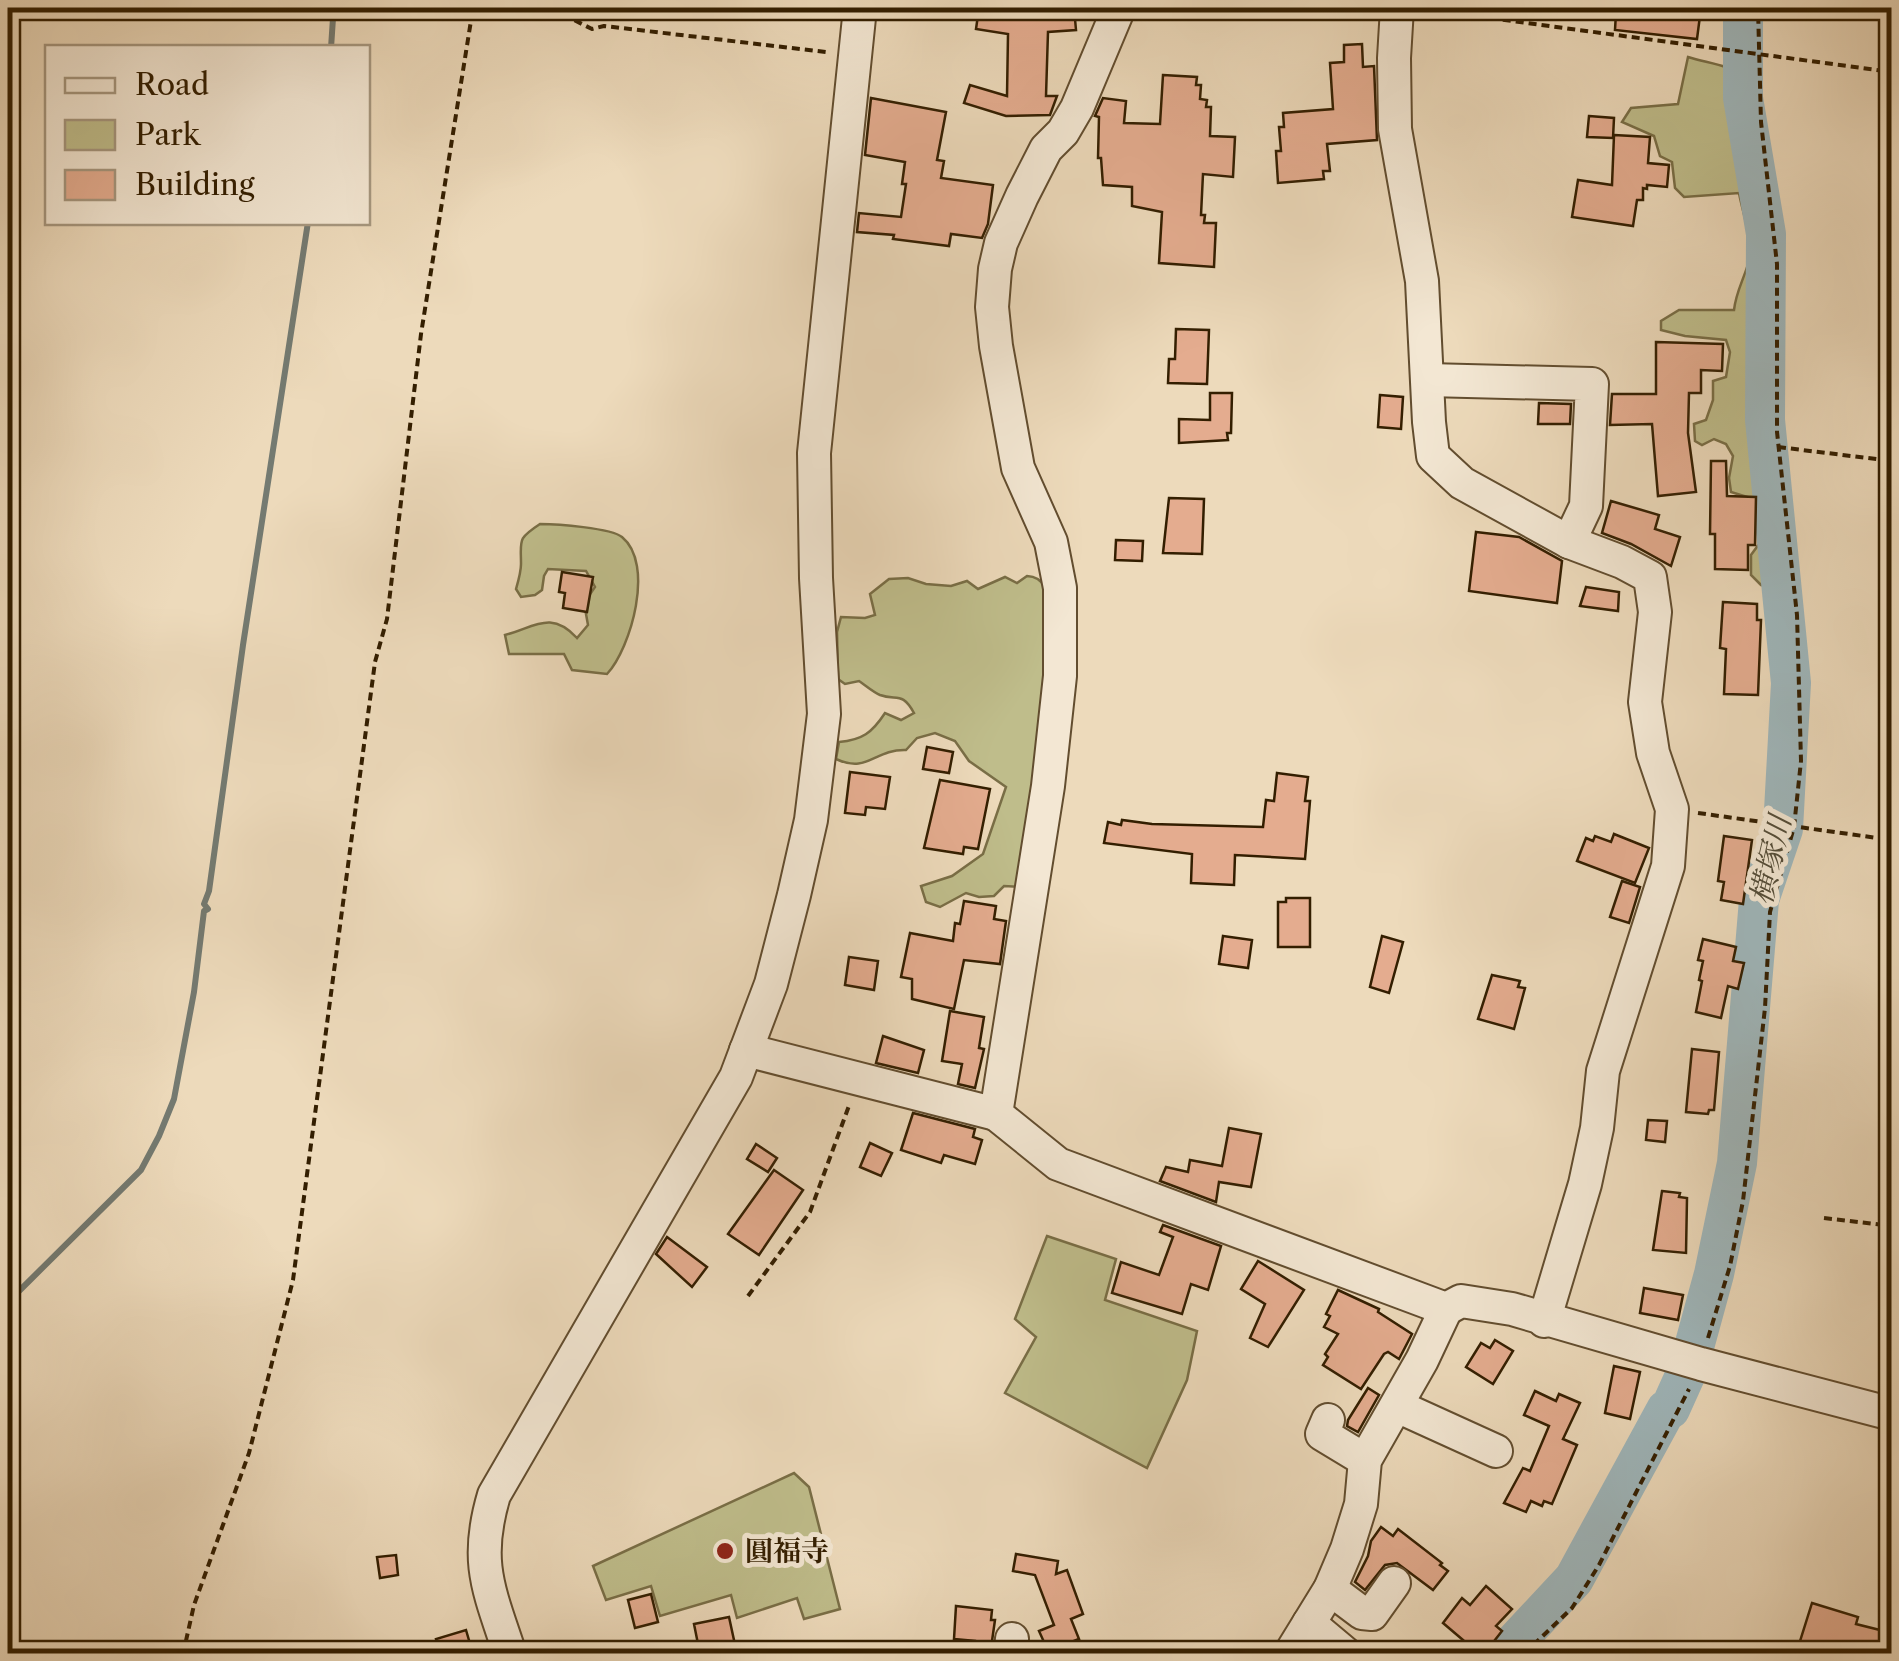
<svg xmlns="http://www.w3.org/2000/svg" width="1899" height="1661" viewBox="0 0 1899 1661" font-family="'Libre Caslon Text','Noto Serif JP',serif">
	<style>
		.green { fill: #bfbd8b; stroke: #796e46; stroke-width: 2.5 }
		.lines { fill: none; stroke-linecap: round; stroke-linejoin: round }
		.stream { stroke: #747a71; stroke-width: 6 }
		.river { stroke: #9fb7bc; stroke-width: 40 }
		.building { fill: #e4ac8f; stroke: #331e00; stroke-width: 2.5 }
		.minor-casing { stroke: #624d2f; stroke-width: 36 }
		.path { stroke: #331e00; stroke-width: 4; stroke-dasharray: 8 5; stroke-linecap: butt }
		.minor { stroke: #f3e7d3; stroke-width: 32 }
		.poi-dot { fill: #8f2418; stroke: #f3e7d3; stroke-width: 4 }
		.labels { text-anchor: middle; stroke-width: 10; stroke-linejoin: round; paint-order: stroke }
		.poi-label { font-size: 28px; font-weight: bold; fill: #331e00; stroke: #f3e7d3; text-anchor: start }
		.water-label { font-size: 30px; font-style: italic; fill: #534c38; stroke: #f3e7d3 }
	</style>
	<rect width="100%" height="100%" fill="#eddabb"/>
	<filter id="stains"><feTurbulence type="fractalNoise" baseFrequency=".002" numOctaves="4"/><feColorMatrix values="0 0 0 0 .2 0 0 0 0 .09 0 0 0 0 .02 0 0 0 .5 -.17"/></filter>
	<radialGradient id="worn" r=".72"><stop offset=".6" stop-color="#630" stop-opacity="0"/><stop offset="1" stop-color="#630" stop-opacity=".3"/></radialGradient>
	<g class="green">
		<path d="M1688 57C1711 64 1728 64 1748 79L1755 141 1745 164 1760 244 1754 398 1756 421 1774 454 1781 476 1779 502 1788 565 1787 576 1775 588 1761 585 1751 575V555L1759 544 1760 501 1731 492 1729 478 1733 456 1726 444 1714 439 1702 445 1695 441 1694 424 1706 420 1713 400V381L1726 377 1730 352 1726 340 1685 336 1661 330V321L1679 310H1734C1736 292 1743 281 1748 264 1754 242 1743 215 1739 193L1684 197 1675 188 1672 162 1660 156 1654 136 1622 122 1631 108 1678 104Z"/>
		<path d="M540 524C557 524 611 528 622 537 655 564 631 648 607 674L572 670 564 654H509L505 635C535 627 551 610 577 638L588 625 584 603 595 587 586 571 548 569 544 576 542 590 535 595 521 597 516 589C518 582 521 572 521 564 521 540 517 539 540 524Z"/>
		<path d="M1027 576C1050 577 1048 602 1052 621L1023 887 1004 886 994 896 979 897 966 893 940 907 926 902 921 886 952 876 983 854 1006 787 969 761 955 741 935 733 917 738 906 750C874 749 868 774 836 759L839 742C862 740 872 733 885 713L901 720 914 713C902 691 897 701 880 695 873 692 865 685 859 681L845 684 838 679 837 632 841 617 865 618 875 615 870 594 889 579 908 578 926 584 951 586 967 581 978 589 1005 577 1017 583Z"/>
		<path d="M1047 1236 1116 1259 1105 1300 1197 1331 1187 1380 1147 1468 1005 1393 1036 1337 1015 1319Z"/>
		<path d="M794 1473 809 1487 840 1609 804 1619 797 1598 737 1618 731 1595 660 1616 651 1586 606 1600 593 1566Z"/>
	</g>
	<g class="lines">
		<g class="stream">
			<path d="M326 8 333 18 331 48"/>
			<path d="M8 1302 141 1170 159 1136 174 1099 194 992 204 911 208 909 204 904 209 891 243 645 308 222"/>
		</g>
		<path class="river" d="M1504 1654 1574 1579 1666 1410 1670 1409 1688 1369 1714 1274 1737 1163 1759 900 1783 829 1791 683 1765 420 1766 234 1743 98V8"/>
	</g>
	<g class="building">
		<path d="M979 8H1074L1076 30 1048 32 1046 96H1057L1050 115 1006 116 964 103 970 85 1007 96 1008 34 976 29Z"/>
		<path d="M1625 8H1701L1697 39 1615 30 1616 13 1624 14Z"/>
		<path d="M1362 44 1363 67 1374 66 1377 140 1327 144 1330 171H1323L1324 179 1278 183 1276 151H1281L1279 127H1284L1283 113 1333 109 1330 63 1344 62V45Z"/>
		<path d="M1163 75 1197 77 1196 85H1201L1200 99 1207 100 1206 107H1211L1210 136 1235 137 1233 177 1203 174 1201 215H1205L1204 223H1216L1214 267 1159 263 1162 212 1132 206V187L1103 185 1101 158H1098L1099 117 1095 116 1103 98 1126 101 1124 123 1160 124Z"/>
		<path d="M871 98 946 112 937 160 944 161 941 178 993 185 988 224 982 238 951 234 949 246 893 239 894 235 857 232 859 213 901 217 906 184H902L905 162 865 155Z"/>
		<path d="M1589 116 1614 118 1613 138 1587 137Z"/>
		<path d="M1614 135 1650 137 1648 163 1669 165 1667 187 1647 185V189L1643 188V200H1637L1633 226 1572 217 1578 180 1612 185Z"/>
		<path d="M1176 329 1209 330 1207 384 1168 383 1169 359H1175Z"/>
		<path d="M1656 342 1723 344 1722 371 1701 370V393H1689L1688 433 1696 492 1658 496 1652 424 1610 425 1612 394H1656Z"/>
		<path d="M1210 393H1232L1231 433H1227L1228 440 1179 443V419L1210 420Z"/>
		<path d="M1380 395 1403 397 1401 429 1378 427Z"/>
		<path d="M1539 403 1571 404 1570 424H1538Z"/>
		<path d="M1711 461H1726L1727 496 1756 497 1755 545H1748V570L1715 569V534H1710Z"/>
		<path d="M1169 498 1204 499 1202 554 1163 553Z"/>
		<path d="M1611 501 1659 515 1655 529 1680 537 1671 566 1631 544 1602 533Z"/>
		<path d="M1476 532 1519 537 1562 561 1557 603 1469 591Z"/>
		<path d="M1116 540 1143 541 1142 561 1115 560Z"/>
		<path d="M562 572 593 577 587 612 563 608 565 593 559 592Z"/>
		<path d="M1586 587 1619 592 1618 611 1580 606Z"/>
		<path d="M1723 602 1757 604V620H1761L1758 695 1724 694 1726 649 1720 648Z"/>
		<path d="M927 747 953 752 949 773 923 769Z"/>
		<path d="M850 772 890 777 885 809 866 807 865 815 845 813Z"/>
		<path d="M1277 773 1308 777 1305 801H1310L1305 859 1235 855 1234 885 1191 883 1192 854 1104 843 1108 822 1121 825 1122 820 1152 824 1263 827 1266 800 1274 801Z"/>
		<path d="M940 780 990 789 978 849 964 847 963 854 924 848Z"/>
		<path d="M1614 834 1649 848 1635 883 1577 861 1586 838 1593 841 1595 836 1611 842Z"/>
		<path d="M1724 836 1752 840 1743 904 1721 900 1724 882 1718 881Z"/>
		<path d="M1622 881 1640 887 1629 923 1610 917Z"/>
		<path d="M1286 898H1310V947H1278V902H1286Z"/>
		<path d="M964 901 996 906 994 919 1006 921 1000 964 964 960 954 1009 912 999V979L901 977 910 933 953 941 955 923 960 924Z"/>
		<path d="M1223 936 1252 940 1248 968 1219 964Z"/>
		<path d="M1382 936 1403 942 1389 993 1370 987Z"/>
		<path d="M1703 939 1736 947 1733 961 1744 963 1738 989 1728 986 1721 1018 1696 1012 1702 981 1699 980 1703 961 1698 960Z"/>
		<path d="M849 957 878 961 874 990 845 985Z"/>
		<path d="M1492 975 1520 981 1518 987 1525 988 1514 1029 1478 1019Z"/>
		<path d="M950 1011 984 1017 979 1048 984 1049 975 1088 958 1084 962 1064 942 1061Z"/>
		<path d="M883 1036 924 1050 918 1073 876 1063Z"/>
		<path d="M1692 1049 1719 1052 1714 1110H1709L1708 1114 1686 1112Z"/>
		<path d="M913 1113 975 1129 973 1137 982 1140 975 1164 944 1155 941 1163 901 1150Z"/>
		<path d="M1648 1120 1667 1121 1665 1142 1646 1140Z"/>
		<path d="M1229 1128 1261 1134 1251 1187 1219 1182 1216 1202 1160 1181 1166 1167 1188 1172 1190 1160 1222 1166Z"/>
		<path d="M870 1143 892 1153 881 1176 860 1167Z"/>
		<path d="M756 1144 777 1158 768 1172 747 1159Z"/>
		<path d="M774 1170 803 1190 759 1255 728 1234Z"/>
		<path d="M1662 1191 1680 1193 1679 1197 1687 1198 1686 1253 1653 1250Z"/>
		<path d="M1163 1225 1221 1246 1208 1290 1191 1284 1182 1314 1112 1293 1121 1262 1159 1275 1173 1237 1160 1232Z"/>
		<path d="M667 1237 707 1267 692 1287 656 1254Z"/>
		<path d="M1258 1261 1304 1290 1268 1347 1250 1338 1265 1304 1241 1289Z"/>
		<path d="M1644 1288 1683 1295 1678 1320 1640 1313Z"/>
		<path d="M1338 1290 1379 1309 1378 1312 1412 1334 1399 1359 1388 1352 1384 1354 1361 1389 1323 1365 1328 1357 1325 1354 1338 1334 1324 1327 1330 1316 1326 1314Z"/>
		<path d="M1495 1340 1513 1351 1493 1384 1466 1367 1481 1343 1490 1348Z"/>
		<path d="M1614 1366 1640 1372 1630 1419 1605 1413Z"/>
		<path d="M1368 1388 1379 1395 1358 1432 1347 1426 1348 1420Z"/>
		<path d="M1535 1391 1556 1401 1559 1394 1580 1403 1563 1439 1577 1445 1552 1504 1544 1501 1542 1506 1531 1501 1526 1512 1504 1503 1523 1468 1530 1471 1549 1426 1524 1415Z"/>
		<path d="M1381 1527 1393 1536 1398 1529 1442 1563 1440 1565 1448 1571 1433 1590 1397 1563 1385 1565 1365 1590 1355 1582 1368 1556 1371 1541Z"/>
		<path d="M1016 1554 1058 1561 1056 1574 1067 1570 1083 1614 1071 1619 1079 1639 1048 1651 1039 1631 1054 1625 1035 1575 1013 1571Z"/>
		<path d="M396 1555 398 1575 380 1578 377 1557Z"/>
		<path d="M1486 1586 1512 1609 1496 1626 1502 1631 1484 1654H1472L1460 1644 1463 1640 1443 1623 1462 1598 1470 1605Z"/>
		<path d="M651 1594 658 1622 635 1628 628 1600Z"/>
		<path d="M1812 1603 1858 1617 1856 1624 1892 1633V1654H1796Z"/>
		<path d="M956 1606 992 1610 991 1620H995L991 1648 975 1646V1641L954 1639Z"/>
		<path d="M729 1617 737 1654H700L694 1624Z"/>
		<path d="M466 1630 473 1654H440L436 1639Z"/>
	</g>
	<g class="lines">
		<g class="minor-casing">
			<g id="minor">
				<path d="M1119 8 1077 108 1063 132 1046 149 1022 196 1001 243 995 269 992 307 996 346 1018 468 1051 542 1060 588V676L1048 786 996 1114 1058 1164 1446 1309 1461 1301 1512 1309 1701 1364 1892 1414"/>
				<path d="M1397 8 1394 58 1395 129 1422 281 1429 422 1433 456 1462 483 1569 542 1622 562 1650 577 1655 612 1645 702 1653 753 1672 809 1668 866 1603 1071 1597 1128 1585 1184 1544 1321"/>
				<path d="M1428 380 1592 384 1586 506 1569 542"/>
				<path d="M746 1050 996 1114"/>
				<path d="M1397 1406 1496 1451"/>
				<path d="M1328 1420 1322 1434 1365 1460"/>
				<path d="M1330 1589 1362 1613 1372 1614 1394 1583"/>
				<path d="M1309 1623 1346 1654"/>
				<path d="M510 1654C489 1590 474 1562 494 1495L736 1077 771 984 794 895 811 820 824 714 816 578 814 453 860 8"/>
				<path d="M1010 1654 1012 1639"/>
				<path d="M1290 1654 1330 1589 1347 1549 1361 1504 1365 1460 1422 1360 1446 1309"/>
			</g>
		</g>
		<g class="path">
			<path d="M571 8 574 20 592 29 604 26 826 52"/>
			<path d="M1425 15 1497 19 1892 72"/>
			<path d="M1778 447 1892 461"/>
			<path d="M1698 813 1892 840"/>
			<path d="M1824 1218 1892 1226"/>
			<path d="M748 1296 810 1212 850 1103"/>
			<path d="M1708 1338 1730 1266 1743 1201 1765 1008 1770 912 1794 827 1801 761 1797 615 1777 432V264L1761 122 1758 8"/>
			<path d="M183 1654 194 1605 249 1453 293 1280 375 662 387 619 421 334 473 8"/>
			<path d="M1524 1654 1572 1608 1599 1565 1689 1389"/>
		</g>
		<use href="#minor" class="minor"/>
	</g>
	<circle class="poi-dot" cx="725" cy="1551" r="10"/>
	<g class="labels">
		<g class="poi-label">
			<text x="745" y="1561">圓福寺</text>
		</g>
		<g class="water-label">
			<text transform="translate(1771 860) rotate(-77)" y="10">横塚川</text>
		</g>
	</g>
	<rect width="1899" height="1661" fill="none" stroke="#eddabb" stroke-width="40"/>
	<rect x="10" y="10" width="1879" height="1641" fill="none" stroke="#331e00" stroke-width="5"/>
	<rect x="20" y="20" width="1859" height="1621" fill="none" stroke="#331e00" stroke-width="2.5"/>
	<rect x="45" y="45" width="325" height="180" fill="#f3e7d3" stroke="#a6977f" stroke-width="2.5"/>
	<rect x="65" y="78" width="50" height="15" fill="#f3e7d3" stroke="#a6977f" stroke-width="2.5"/>
	<text x="135" y="95" font-size="30" fill="#331e00">Road</text>
	<rect x="65" y="120" width="50" height="30" fill="#bfbd8b" stroke="#a6977f" stroke-width="2.5"/>
	<text x="135" y="145" font-size="30" fill="#331e00">Park</text>
	<rect x="65" y="170" width="50" height="30" fill="#e4ac8f" stroke="#a6977f" stroke-width="2.5"/>
	<text x="135" y="195" font-size="30" fill="#331e00">Building</text>
	<rect width="100%" height="100%" filter="url(#stains)"/>
	<rect width="100%" height="100%" fill="url(#worn)"/>
</svg>
